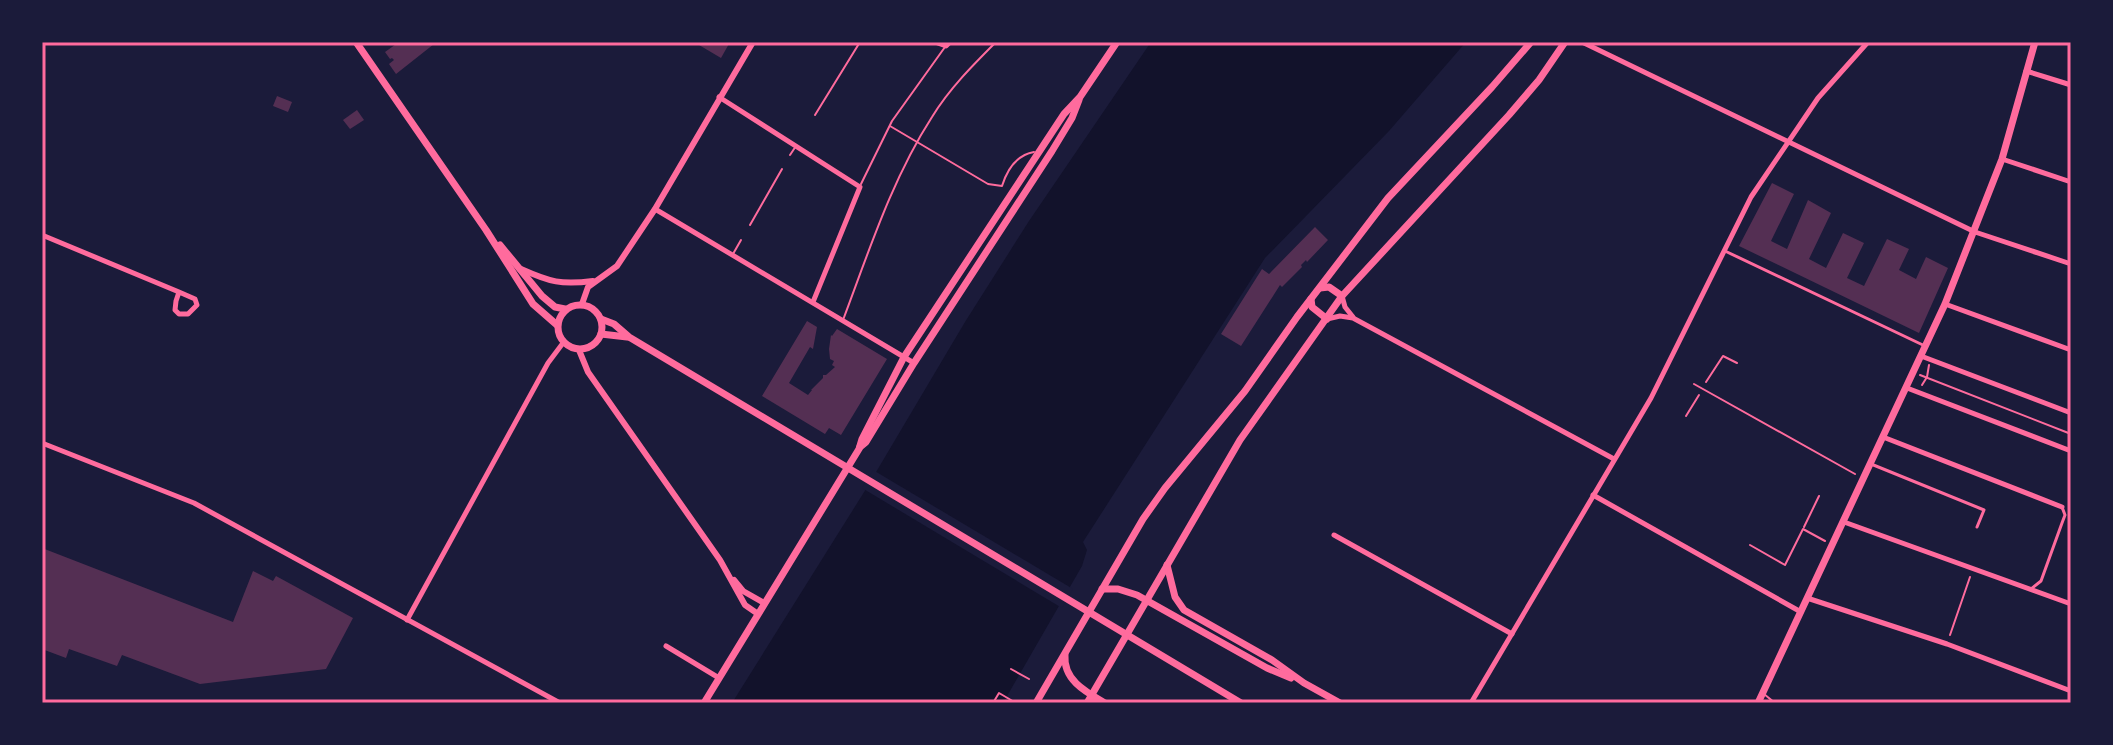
<svg xmlns="http://www.w3.org/2000/svg" width="2113" height="745" viewBox="0 0 2113 745" font-family="Montserrat,sans-serif">
	<style>
		.water { fill: #12122b }
		.pier { fill: #1b1b3a }
		.building { fill: #542f53 }
		.lines { fill: none; stroke-linecap: round; stroke-linejoin: round }
		.path { stroke: #ff6b9d; stroke-width: 2 }
		.service { stroke: #ff6b9d; stroke-width: 2 }
		.pedestrian { stroke: #ff6b9d; stroke-width: 3 }
		.minor { stroke: #ff6b9d; stroke-width: 5 }
		.tertiary { stroke: #ff6b9d; stroke-width: 6 }
		.secondary { stroke: #ff6b9d; stroke-width: 7 }
		.primary { stroke: #ff6b9d; stroke-width: 7 }
		.neatline { fill: none; stroke: #ff6b9d; stroke-width: 3 }
	</style>
	<rect width="100%" height="100%" fill="#1b1b3a"/>
	<path class="water" d="M1151 42H1466L1389 131 1265 258 1083 542 1087 550 1082 566 1003 703H732L866 489 965 322 1029 221Z"/>
	<path class="pier" d="M873 470 1073 589 1062 608 862 488Z"/>
	<g class="building">
		<path d="M399 42H433L434 44 396 74 389 64 394 60 392 58 390 59 385 52Z"/>
		<path d="M694 42H730L721 58Z"/>
		<path d="M277 96 292 102 288 112 273 106Z"/>
		<path d="M357 110 364 120 350 129 343 120Z"/>
		<path d="M1772 183 1794 194 1771 241 1787 249 1808 200 1831 213 1809 259 1826 268 1843 233 1864 243 1847 278 1864 286 1887 239 1909 249 1899 270 1916 279 1926 257 1948 268 1919 333 1739 246Z"/>
		<path d="M1315 227 1328 240 1307 262 1306 260 1301 265 1302 267 1282 287 1280 285 1241 346 1221 334 1262 269 1269 274Z"/>
		<path d="M807 321 817 327 813 349 810 347 789 383 808 395 812 390H811L823 378V375H826L835 367 832 365 834 361 830 359 829 349 831 335 832 336 837 329 887 359 841 435 829 428 825 434 762 396Z"/>
		<path d="M42 548 233 622 253 571 273 581 276 576 353 618 326 669 200 684 122 655 117 666 69 649 66 658 42 649Z"/>
	</g>
	<g class="lines">
		<g class="path">
			<path d="M815 115 860 42"/>
			<path d="M1920 375 2071 434"/>
			<path d="M1706 382 1723 356 1737 363"/>
			<path d="M1922 385 1927 377 1929 365"/>
			<path d="M1686 416 1699 395"/>
			<path d="M1804 527 1819 496"/>
			<path d="M1750 545 1785 565 1803 529 1825 541"/>
			<path d="M1950 635 1970 577"/>
			<path d="M1011 669 1029 679"/>
			<path d="M993 703 999 693 1016 703"/>
		</g>
		<g class="service">
			<path d="M890 126 988 184 1002 186C1007 170 1017 155 1034 152"/>
			<path d="M790 155 796 146"/>
			<path d="M861 184 892 121 945 47"/>
			<path d="M750 225 782 169"/>
			<path d="M733 254 741 240"/>
			<path d="M843 320C869 251 892 179 932 117 949 89 973 65 996 42"/>
			<path d="M1694 384 1855 474"/>
			<path d="M1764 694 1775 703"/>
		</g>
		<g class="pedestrian">
			<path d="M1725 251 1925 346"/>
			<path d="M1871 464 1984 510 1977 527"/>
			<path d="M2031 589 2041 581 2062 523 2065 515 2062 507"/>
		</g>
		<g class="minor">
			<path d="M935 42 946 46 950 42"/>
			<path d="M1582 42 1975 232 2071 264"/>
			<path d="M2026 71 2071 85"/>
			<path d="M719 97 860 187 813 302"/>
			<path d="M2002 159 2071 182"/>
			<path d="M655 209 914 363"/>
			<path d="M42 235 179 292 195 299 197 305 188 314H179L175 310 176 301 179 292"/>
			<path d="M1342 296 1345 307 1353 317"/>
			<path d="M1945 304 2071 350"/>
			<path d="M1327 319 1340 316 1353 318 1614 459"/>
			<path d="M1921 356 2071 413"/>
			<path d="M1907 388 2071 451"/>
			<path d="M1883 437 2062 507"/>
			<path d="M42 443 194 503 560 703"/>
			<path d="M1593 495 1801 612"/>
			<path d="M1844 522 2071 604"/>
			<path d="M1334 535 1512 634"/>
			<path d="M1807 598 1947 644 2071 691"/>
			<path d="M407 620 548 363 563 343"/>
			<path d="M666 646 719 678"/>
			<path d="M1471 703 1651 398 1751 197 1818 98 1868 42"/>
		</g>
		<g class="tertiary">
			<path d="M521 269C550 282 561 285 593 281"/>
			<path d="M582 304 588 287 617 266 655 209 753 42"/>
			<path d="M579 350 588 372 720 560 745 605 758 614"/>
			<path d="M734 580 743 591 764 603"/>
		</g>
		<g class="secondary">
			<path d="M356 42 486 230 533 304 557 325"/>
			<path d="M500 245 542 296 555 307 565 309"/>
			<circle cx="580" cy="327" r="22"/>
			<path d="M601 319 614 324 629 337 1241 703"/>
			<path d="M601 334 627 337"/>
			<path d="M1758 703 1945 304 2002 159 2035 42"/>
		</g>
		<g class="primary">
			<path d="M1320 288 1329 287 1342 296"/>
			<path d="M1311 299 1312 307 1327 319"/>
			<path d="M860 447 866 442 914 363 1052 151 1072 118 1079 100"/>
			<path d="M1167 565 1175 597 1184 610 1272 660 1304 683 1340 703"/>
			<path d="M1102 589H1118L1137 595 1267 668 1291 678"/>
			<path d="M1065 655C1063 680 1086 692 1105 703"/>
			<path d="M704 703 859 449 862 439 904 357 1064 114 1080 97 1117 42"/>
			<path d="M1036 703 1143 519 1165 488 1245 391 1297 317 1388 198 1492 87 1531 42"/>
			<path d="M1087 703 1240 440 1342 296 1509 115 1539 80 1565 42"/>
		</g>
	</g>
	<rect width="2113" height="745" fill="none" stroke="#1b1b3a" stroke-width="88"/>
	<rect x="44" y="44" width="2025" height="657" class="neatline"/>
</svg>
